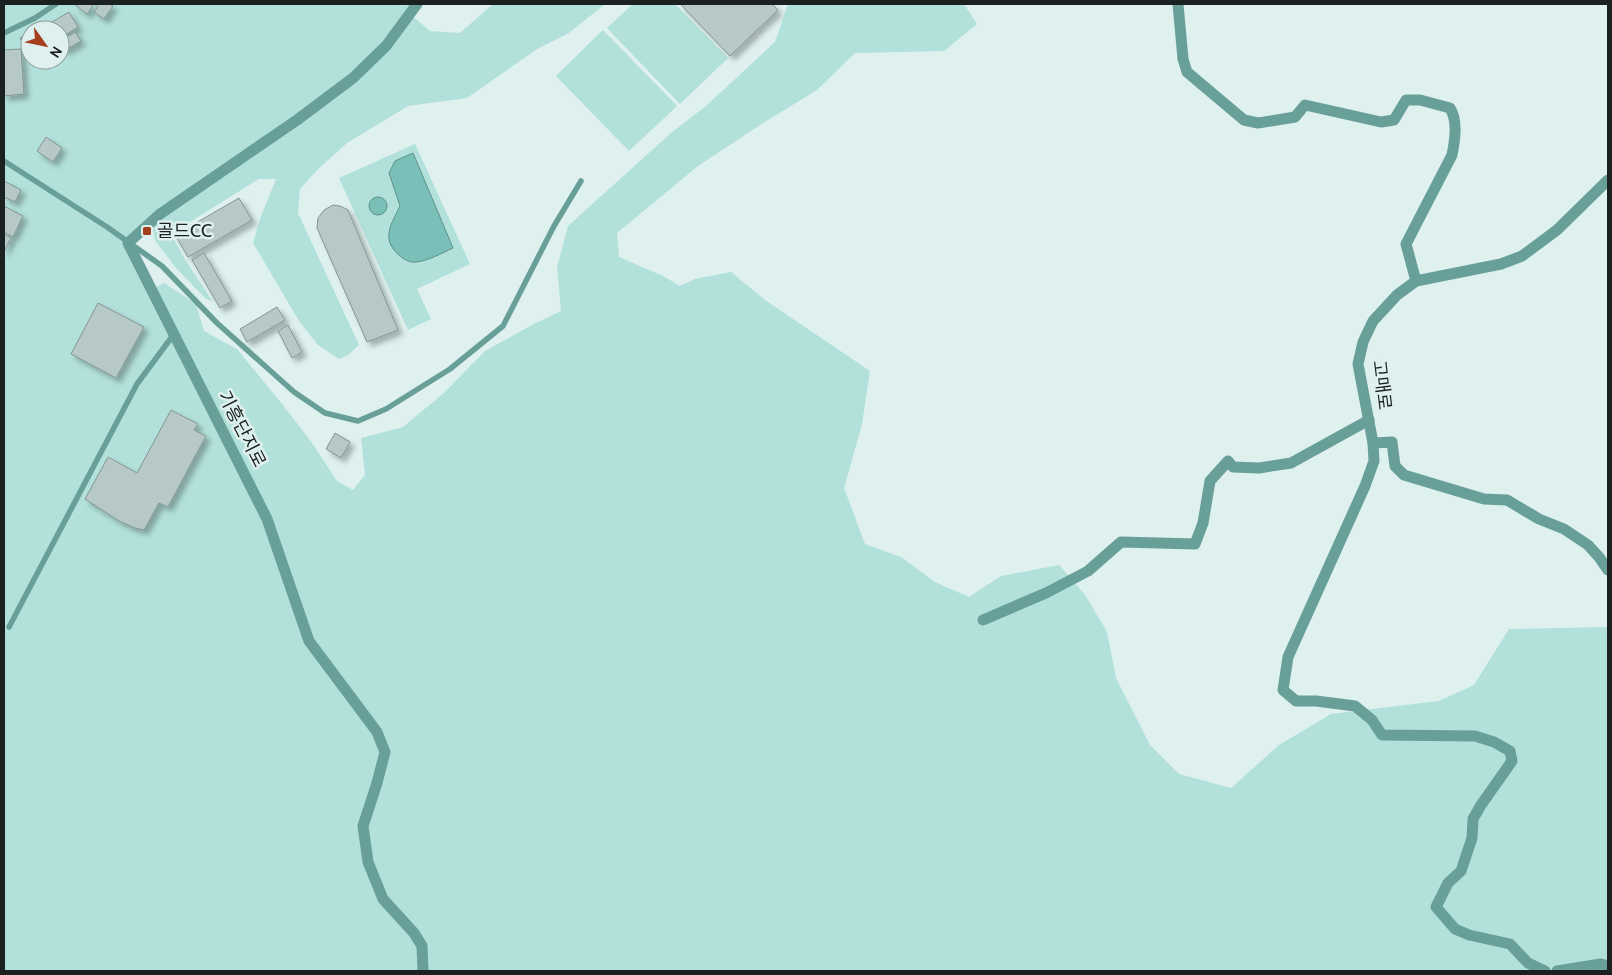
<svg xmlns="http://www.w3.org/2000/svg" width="1612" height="975" viewBox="0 0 1612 975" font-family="Cabin,'Noto Sans KR',sans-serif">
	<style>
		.green { fill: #b2e0da; fill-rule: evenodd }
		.water { fill: #7ac0b8; stroke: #5d908a }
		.building { fill: #b7c9c7; stroke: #839592; filter: url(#shadow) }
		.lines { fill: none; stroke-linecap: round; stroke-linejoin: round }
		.lane { stroke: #689f99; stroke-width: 5.5 }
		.street { stroke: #689f99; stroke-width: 11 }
		.poi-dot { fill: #a63e20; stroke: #def1ee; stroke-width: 2 }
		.labels { text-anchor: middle; stroke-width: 5; stroke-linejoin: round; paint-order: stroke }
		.poi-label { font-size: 18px; fill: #1a2120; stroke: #def1ee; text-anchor: start }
		.street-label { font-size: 18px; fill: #1a2120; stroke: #def1ee }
	</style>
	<defs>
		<filter id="shadow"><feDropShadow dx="4.5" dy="4.5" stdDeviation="2.5" flood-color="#0004"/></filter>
	</defs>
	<rect width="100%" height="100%" fill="#def1ee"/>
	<g class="green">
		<path d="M4 4H417L410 14 430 31 460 33 493 4H605L569 33 537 49 467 98 408 106 347 143 317 170 300 189 298 213 359 345 348 355 339 359 318 345 299 321 253 243 261 216 276 179H259L174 232 172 236 184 258 213 302 205 298 176 268 155 240 153 230 159 216 128 242 152 289 164 283 196 304 204 331 237 349 286 409 312 443 337 481 353 490 365 475 361 438 403 427 445 392 485 351 532 325 561 311 557 267 568 226 671 133 706 106 775 42 788 4H964L977 24 944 51 855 53 817 90 760 125 698 166 617 233 619 257 663 276 680 286 695 279 731 272 765 300 870 371 862 424 844 488 865 544 901 557 935 582 969 597 1001 576 1059 565 1086 596 1107 632 1116 678 1150 745 1179 774 1231 788 1279 745 1331 714 1439 701 1474 685 1509 629 1608 627V971H4ZM30 30H60V60H30Z"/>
		<path d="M633 4H675L728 58 680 104 607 28Z"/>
		<path d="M603 30 677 106 629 151 556 76Z"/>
		<path d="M415 144 470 264 417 289 431 319 408 330 339 178Z"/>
	</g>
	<g class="water">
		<path d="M413 153 453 248C442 253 428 261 416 262 410 263 403 259 399 255 380 239 392 223 400 206L389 173 395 161Z"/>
		<circle cx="378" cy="206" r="9"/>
	</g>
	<g class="building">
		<path d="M74 4H109L113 6 104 19 94 12 98 7 94 4 87 14Z"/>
		<path d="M680 4H772L778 10 730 56Z"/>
		<path d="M69 12 78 27 67 34 69 36 75 32 81 41 64 51 60 44V30H48L45 26Z"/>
		<path d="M30 33V55L29 56 20 38Z"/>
		<path d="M21 49 24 94 4 96V50Z"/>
		<path d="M46 137 62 148 53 162 37 151Z"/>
		<path d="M4 181 21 190 15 202 4 197Z"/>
		<path d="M239 198 252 220 188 257 175 235Z"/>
		<path d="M333 205 340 206 348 210 398 330 367 342 317 228 318 218 324 210Z"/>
		<path d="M4 206 23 216 13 237 4 232Z"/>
		<path d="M4 234 11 238 4 252Z"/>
		<path d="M204 253 232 301 220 308 192 260Z"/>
		<path d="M98 303 144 327 116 378 71 354Z"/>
		<path d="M277 307 285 320 247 342 240 329Z"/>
		<path d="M288 325 302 352 292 358 278 331Z"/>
		<path d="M171 410 198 424 194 430 206 436 168 507 159 503 144 530 135 528 119 521 85 499 108 457 137 473Z"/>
		<path d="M335 433 350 442 341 458 326 449Z"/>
	</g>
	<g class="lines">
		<g class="lane">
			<path d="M4 33 35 18 56 4"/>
			<path d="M4 161 107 227 162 266 217 323 294 392 325 413 358 421 386 409 450 369 503 326 554 226 581 181"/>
			<path d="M9 627 137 384 174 334"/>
		</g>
		<g class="street">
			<path d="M417 4 386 46 353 78 297 120 160 214 128 243 267 519 309 641 377 732 385 752 377 783 363 826 368 862 383 899 414 933 422 946 423 971"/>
			<path d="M1178 4 1183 59 1187 72 1244 120 1258 123 1295 117 1305 105 1381 122 1394 120 1406 100H1420L1450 108C1458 121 1455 140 1452 155L1406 244 1416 281"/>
			<path d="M1373 443 1392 442 1395 466 1404 475 1484 499 1507 500 1539 519 1564 529 1588 545 1599 557 1608 570"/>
			<path d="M983 620 1046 593 1088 571 1121 542 1195 544 1203 523 1210 481 1228 461 1233 467 1259 468 1291 463 1369 420"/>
			<path d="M1545 971 1528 963 1510 944 1469 935 1455 929 1436 907 1448 883 1461 871 1472 838 1473 819 1481 805 1512 761 1510 751 1494 742 1475 736 1382 735 1372 720 1355 706 1316 701H1296L1283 690 1288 657 1365 486 1374 461 1373 443 1358 364 1363 342 1373 321 1397 295 1416 281 1501 264 1522 256 1557 230 1608 180"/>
			<path d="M1557 971 1601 964 1608 966"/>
		</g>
	</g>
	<rect class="poi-dot" x="142" y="226" width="10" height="10" rx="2.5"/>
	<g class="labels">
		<g class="poi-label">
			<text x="157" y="237">골드CC</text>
		</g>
		<g class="street-label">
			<text transform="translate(1382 385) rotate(83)" y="6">고매로</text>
			<text transform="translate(242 429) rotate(63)" y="6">기흥단지로</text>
		</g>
	</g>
	<rect width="1612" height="975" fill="none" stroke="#1a2120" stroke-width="10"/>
	<g transform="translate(45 45) rotate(123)"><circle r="24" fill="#def1ee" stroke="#909e9c"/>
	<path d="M0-4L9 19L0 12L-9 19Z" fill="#a63e20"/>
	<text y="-8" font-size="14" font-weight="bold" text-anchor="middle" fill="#1a2120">N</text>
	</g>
</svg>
